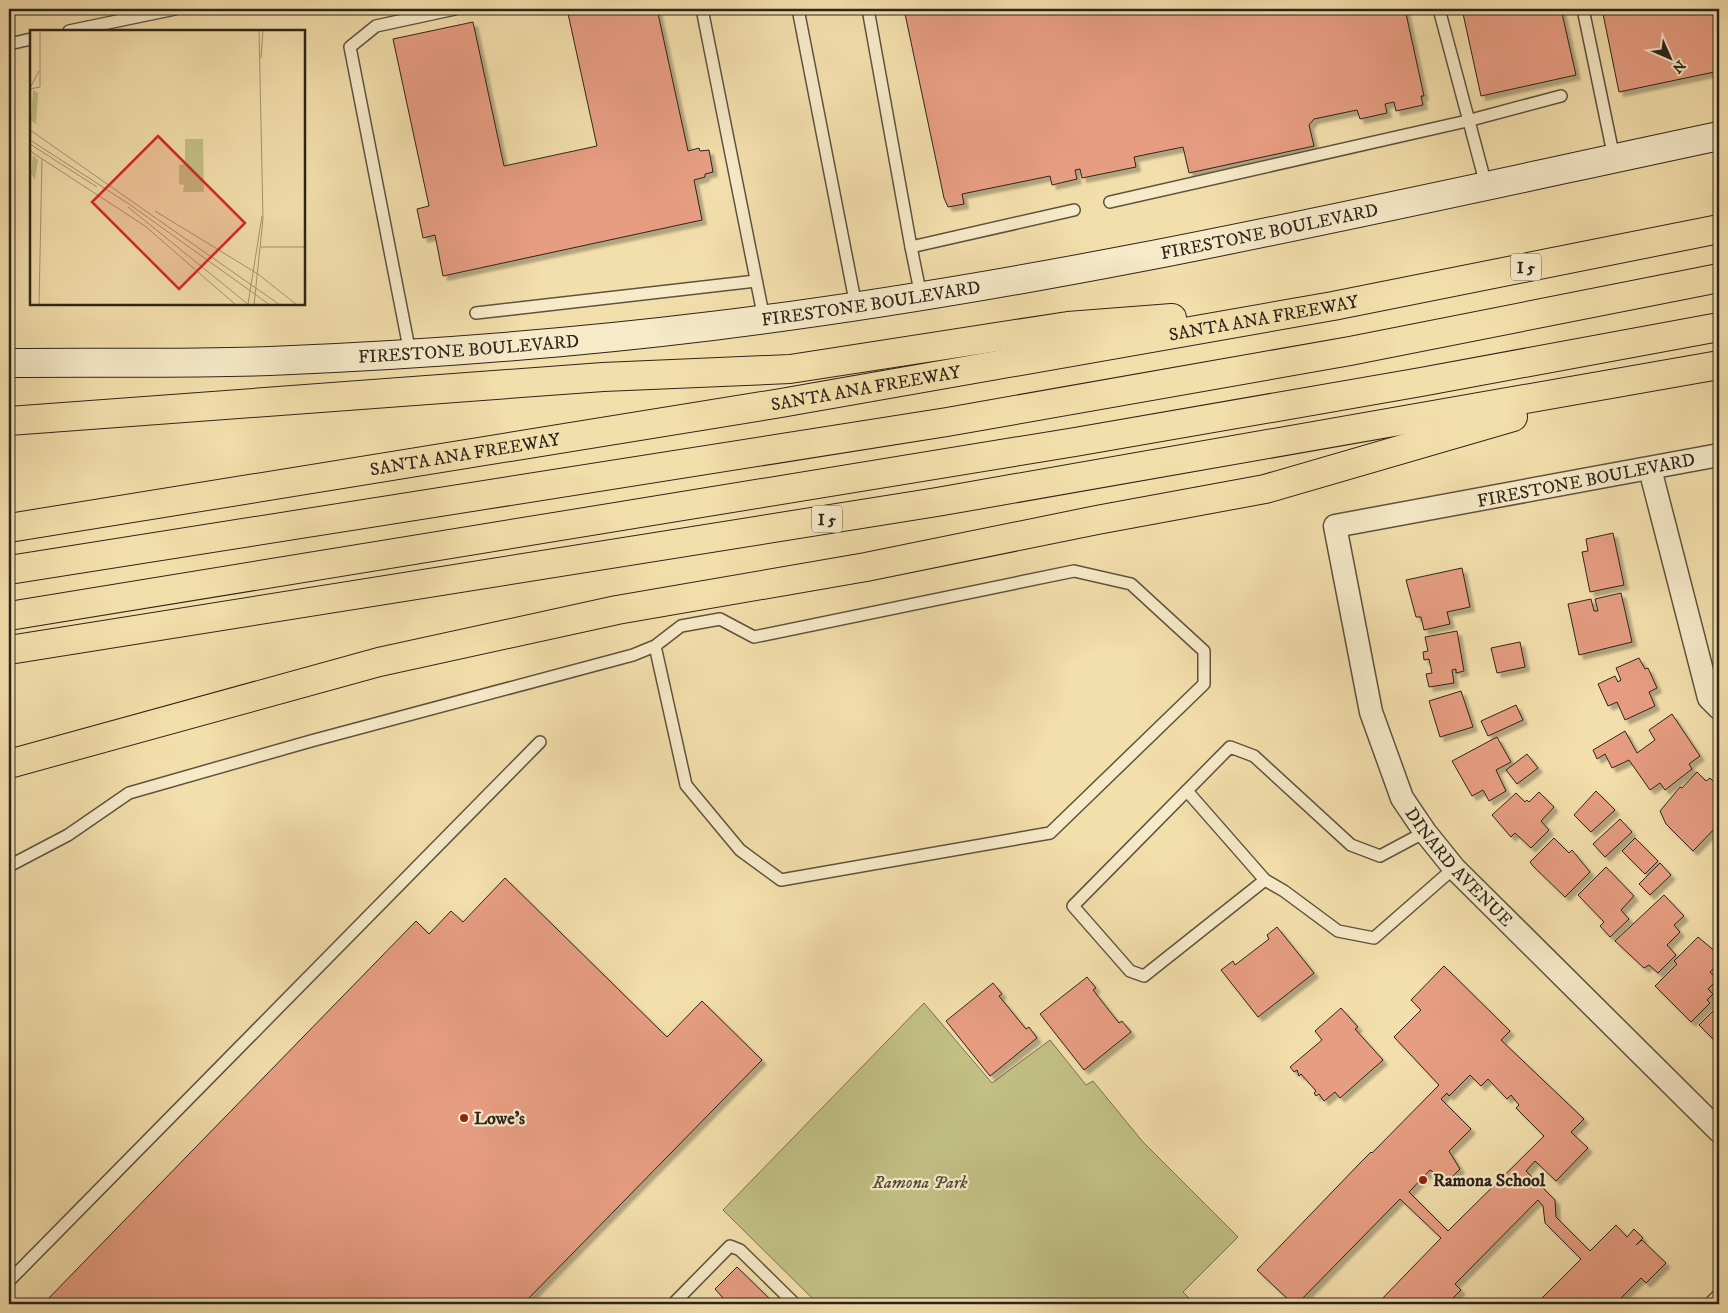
<svg xmlns="http://www.w3.org/2000/svg" width="1728" height="1313" viewBox="0 0 1728 1313" font-family="'IM FELL DW Pica',serif">
	<style>
		.green { fill: #c2c084; stroke: #787250 }
		.building { fill: #e79d82; stroke: #2d241c; fill-rule: evenodd; filter: url(#shadow) }
		.lines { fill: none; stroke-linecap: round; stroke-linejoin: round }
		.lane-casing { stroke: #5e5340; stroke-width: 14 }
		.street-casing { stroke: #5e5340; stroke-width: 25 }
		.secondary-casing { stroke: #2d241c; stroke-width: 30 }
		.highway-casing { stroke: #2d241c; stroke-width: 30 }
		.lane { stroke: #f7eac9; stroke-width: 11 }
		.street { stroke: #f7eac9; stroke-width: 22 }
		.secondary { stroke: #f7eac9; stroke-width: 28 }
		.highway { stroke: #f3dfac; stroke-width: 28 }
		.poi-dot { fill: #8f2418; stroke: #f7eac9; stroke-width: 2 }
		.labels { text-anchor: middle; stroke-width: 4.5; stroke-linejoin: round; paint-order: stroke }
		.shield { fill: #f7eac9; stroke: #6a5f50; stroke-width: 1 }
		.shield-label { font-size: 16px; font-weight: bold; fill: #2d241c }
		.street-label { font-size: 18px; fill: #2d241c; stroke: #f7eac9 }
		.poi-label { font-size: 18px; font-weight: bold; fill: #2d241c; stroke: #f7eac9; text-anchor: start }
		.park-label { font-size: 18px; font-style: italic; fill: #524b36; stroke: #f7eac9 }
		.inset-road { fill: none; stroke: #a49472; stroke-width: 1 }
		.view { fill: #d62828; fill-opacity: 0.15; stroke: #d62828; stroke-width: 2.5 }
		.inset-edge { fill: none; stroke: #2d241c; stroke-width: 2.5 }
	</style>
	<defs>
		<filter id="shadow"><feDropShadow dx="4.5" dy="4.5" stdDeviation="1" flood-color="#0004"/></filter>
	</defs>
	<rect width="100%" height="100%" fill="#f3dfac"/>
	<filter id="stains"><feTurbulence type="fractalNoise" baseFrequency=".004" numOctaves="4"/><feColorMatrix values="0 0 0 0 .2 0 0 0 0 .09 0 0 0 0 .02 0 0 0 .5 -.17"/></filter>
	<radialGradient id="worn" r=".72"><stop offset=".6" stop-color="#630" stop-opacity="0"/><stop offset="1" stop-color="#630" stop-opacity=".3"/></radialGradient>
	<path class="green" d="M924 1003 992 1083 1050 1040 1086 1085 1093 1081 1143 1142 1238 1237 1183 1292 1195 1304H818L723 1210Z"/>
	<g class="building">
		<path d="M567 9H657L688 151 699 148 700 151 709 150 713 172 705 174V177L694 180 702 220 443 276 435 235 423 238 417 209 429 206 393 39 473 22 504 166 597 146Z"/>
		<path d="M904 9H1405L1424 96H1421L1423 105 1396 111 1394 102 1385 104 1387 113 1360 119 1357 110 1314 119 1309 125 1314 146 1189 173 1183 147 1134 157 1136 167 1082 178 1080 169 1075 170 1077 179 1052 185 1050 176 962 194 964 204 948 207 944 198Z"/>
		<path d="M1462 9H1504L1505 13 1524 9H1561L1576 75 1481 96Z"/>
		<path d="M1602 9H1719V71L1619 92Z"/>
		<path d="M1613 533 1624 585 1590 592 1582 552 1588 551 1586 539Z"/>
		<path d="M1462 568 1470 607 1447 612 1450 624 1424 630 1421 617H1416L1406 580Z"/>
		<path d="M1621 593 1632 642 1579 655 1568 604 1591 599 1594 611H1598L1595 599Z"/>
		<path d="M1457 631 1464 671 1456 673V669L1452 670 1454 683 1429 687 1426 674 1432 673 1429 659 1424 660 1423 652 1428 651 1425 637Z"/>
		<path d="M1520 642 1525 667 1497 673 1491 648Z"/>
		<path d="M1639 658 1645 669 1648 668 1657 688 1649 692 1655 706 1625 720 1617 702 1608 706 1598 684 1615 676 1618 682 1621 680 1616 668Z"/>
		<path d="M1461 691 1473 727 1440 737 1429 701Z"/>
		<path d="M1516 705 1523 720 1488 736 1481 721Z"/>
		<path d="M1672 714 1700 756 1689 764 1692 769 1665 790 1660 783 1650 790 1629 760 1612 768 1605 754 1597 759 1593 750 1625 731 1637 753 1655 740 1649 730Z"/>
		<path d="M1497 737 1511 762 1496 770 1506 791 1489 801 1483 790 1472 796 1452 761Z"/>
		<path d="M1527 754 1538 768 1517 784 1506 770Z"/>
		<path d="M1697 772 1706 781 1710 778 1719 787V824L1693 851 1666 824 1660 811 1680 787 1682 788Z"/>
		<path d="M1596 791 1615 810 1591 832 1574 815Z"/>
		<path d="M1539 792 1554 807 1541 821 1549 830 1531 848 1515 833 1511 837 1492 815 1516 793 1525 802 1527 800 1529 802Z"/>
		<path d="M1620 819 1632 832 1605 857 1593 844Z"/>
		<path d="M1554 838 1569 853 1572 850 1590 872 1565 897 1533 866 1530 862Z"/>
		<path d="M1635 838 1658 861 1645 874 1622 851Z"/>
		<path d="M1660 863 1671 875 1650 895 1639 884Z"/>
		<path d="M1606 867 1634 896 1621 910 1629 919 1610 937 1600 926 1604 922 1578 895Z"/>
		<path d="M505 878 667 1037 702 1001 762 1060 523 1304H43L416 921 429 934 451 911 463 922Z"/>
		<path d="M1664 895 1684 916 1674 925 1680 932 1667 945 1676 955 1658 973 1649 965 1644 968 1615 941Z"/>
		<path d="M1277 927 1314 973 1258 1017 1221 970 1233 961 1235 965 1269 939 1267 935Z"/>
		<path d="M1698 937 1717 953 1714 956 1719 963 1710 972 1717 980 1708 989 1713 994 1707 1000 1710 1003 1691 1022 1655 986 1677 964 1674 961Z"/>
		<path d="M1444 966 1510 1031 1501 1040 1584 1119 1571 1132 1588 1148 1556 1181 1535 1161 1526 1171 1555 1200 1556 1217 1590 1251 1616 1225 1627 1237 1634 1229 1643 1238 1636 1245 1642 1240 1666 1263 1646 1283 1641 1278 1615 1304H1536L1581 1259 1545 1223 1543 1206 1538 1200 1455 1284 1461 1290 1447 1304H1377L1441 1238 1400 1199 1297 1304H1293L1257 1270 1361 1162 1371 1152 1372 1153 1439 1085 1394 1037 1421 1010 1411 1000ZM1470 1075 1481 1086 1488 1079 1507 1099 1511 1095 1519 1105 1516 1108 1544 1136 1448 1231 1409 1192 1430 1170 1448 1181 1460 1169 1449 1151 1471 1129 1441 1099 1447 1093 1449 1096Z"/>
		<path d="M1087 977 1096 988 1093 990 1119 1023 1122 1021 1131 1032 1084 1070 1040 1014Z"/>
		<path d="M993 983 1002 994 999 996 1026 1029 1029 1027 1037 1038 990 1076 946 1021Z"/>
		<path d="M1719 1005V1045L1699 1025Z"/>
		<path d="M1341 1008 1358 1027 1355 1029 1383 1060 1340 1098 1335 1092 1324 1101 1319 1094 1316 1096 1314 1093 1316 1091 1301 1074 1299 1076 1297 1070 1294 1072 1290 1067 1322 1040 1315 1031Z"/>
		<path d="M737 1267 775 1304H716L723 1298 715 1289Z"/>
	</g>
	<g class="lines">
		<g class="lane-casing">
			<g id="lane">
				<path d="M702 9 764 319"/>
				<path d="M798 9 856 306"/>
				<path d="M868 9 911 247 1074 210"/>
				<path d="M1439 9 1486 185"/>
				<path d="M1583 9 1614 158"/>
				<path d="M69 31 175 9"/>
				<path d="M9 44 31 39"/>
				<path d="M1110 202 1467 121 1561 96"/>
				<path d="M911 247 921 296"/>
				<path d="M476 313 756 281"/>
				<path d="M410 353 350 47 376 26 455 9"/>
				<path d="M1187 791 1265 880 1284 891 1338 931 1374 938 1454 868"/>
				<path d="M9 866 68 835 129 793 311 741 633 655 655 646 681 626 720 619 754 637 1074 571 1131 584 1204 651V684L1050 833 781 880 740 850 686 785 655 646"/>
				<path d="M1265 880 1144 976 1130 971 1073 906 1230 747 1254 756 1351 845 1380 856 1425 832"/>
				<path d="M9 1281 540 742"/>
				<path d="M673 1304 730 1246 740 1250 795 1304"/>
			</g>
		</g>
		<g class="street-casing">
			<g id="street">
				<path id="s1" d="M1719 455 1335 526 1371 712 1402 798 1425 832 1454 868 1719 1131"/>
				<path d="M1650 469 1709 698 1719 708"/>
				<path d="M1717 1304 1719 1302"/>
			</g>
		</g>
		<g class="secondary-casing">
			<g id="secondary">
				<path id="s2" d="M9 363C96 362 183 364 270 361 417 355 565 344 712 326 1051 285 1385 207 1719 136"/>
			</g>
		</g>
		<g class="highway-casing">
			<g id="highway">
				<path d="M9 421 603 377 790 369 1068 326 1172 318"/>
				<path id="s3" d="M9 528 781 403 1333 306 1719 229"/>
				<path d="M9 570 947 422 1350 351 1719 278"/>
				<path d="M9 616 1075 442 1421 382 1719 327"/>
				<path d="M9 650 937 502 1719 365"/>
				<path d="M9 764 379 662 617 610 866 567 1097 520 1265 489 1513 417"/>
			</g>
		</g>
		<use href="#lane" class="lane"/>
		<use href="#street" class="street"/>
		<use href="#secondary" class="secondary"/>
		<use href="#highway" class="highway"/>
	</g>
	<g class="poi-dot">
		<circle cx="464" cy="1118" r="5"/>
		<circle cx="1423" cy="1180" r="5"/>
	</g>
	<g class="labels">
		<g class="shield">
			<rect x="1511" y="253.5" width="30" height="27" rx="4"/>
			<rect x="812" y="505.5" width="30" height="27" rx="4"/>
		</g>
		<g class="shield-label">
			<text x="1526" y="273">I 5</text>
			<text x="827" y="525">I 5</text>
		</g>
		<g class="street-label">
			<text dy="6" stroke="none"><textPath href="#s2" startOffset="1270">FIRESTONE BOULEVARD</textPath></text>
			<text dy="6" stroke="none"><textPath href="#s2" startOffset="865">FIRESTONE BOULEVARD</textPath></text>
			<text dy="6" stroke="none"><textPath href="#s3" startOffset="1272">SANTA ANA FREEWAY</textPath></text>
			<text dy="6" stroke="none"><textPath href="#s2" startOffset="460">FIRESTONE BOULEVARD</textPath></text>
			<text dy="6" stroke="none"><textPath href="#s3" startOffset="868">SANTA ANA FREEWAY</textPath></text>
			<text dy="6" stroke="none"><textPath href="#s3" startOffset="462">SANTA ANA FREEWAY</textPath></text>
			<text transform="translate(1586 480) rotate(-11)" y="6">FIRESTONE BOULEVARD</text>
			<text dy="6" stroke="none"><textPath href="#s1" startOffset="761">DINARD AVENUE</textPath></text>
		</g>
		<g class="poi-label">
			<text x="474" y="1124">Lowe's</text>
			<text x="1433" y="1186">Ramona School</text>
		</g>
		<g class="park-label">
			<text x="920" y="1188">Ramona Park</text>
		</g>
	</g>
	<g transform="translate(30 30)">
		<rect width="275" height="275" fill="#f3dfac"/>
		<path d="M3 60 8 63 6 94 1 91ZM155 109H173L174 162H153L154 155 149 154V135L155 134ZM3 125 8 130 5 150 1 143Z" fill="#c2c084"/>
		<path class="inset-road" d="M231 28 233 0M0 58 9 41M0 59 10 57V0M0 100 250 275M0 110 99 174 240 275M0 114 67 157M0 121 115 196 206 275M98 177 219 275M125 181 228 244 267 275M230 217H275M218 274 232 186M9 275 12 129M224 275 233 189 229 0"/>
		<path class="view" d="M128 106 215 193 149 259 62 172Z"/>
		<rect width="275" height="275" class="inset-edge"/>
	</g>
	<rect width="1728" height="1313" fill="none" stroke="#f3dfac" stroke-width="30"/>
	<rect x="10" y="10" width="1708" height="1293" fill="none" stroke="#2d241c" stroke-width="2.5"/>
	<rect x="15" y="15" width="1698" height="1283" fill="none" stroke="#2d241c"/>
	<g transform="translate(1670 58) rotate(135)" stroke="#f7eac9" stroke-width="4" paint-order="stroke">
	<path d="M0-4L9 19L0 12L-9 19Z" fill="#2d241c"/>
	<text y="-8" font-size="14" font-weight="bold" text-anchor="middle" fill="#2d241c">N</text>
	</g>
	<rect width="100%" height="100%" filter="url(#stains)"/>
	<rect width="100%" height="100%" fill="url(#worn)"/>
</svg>
